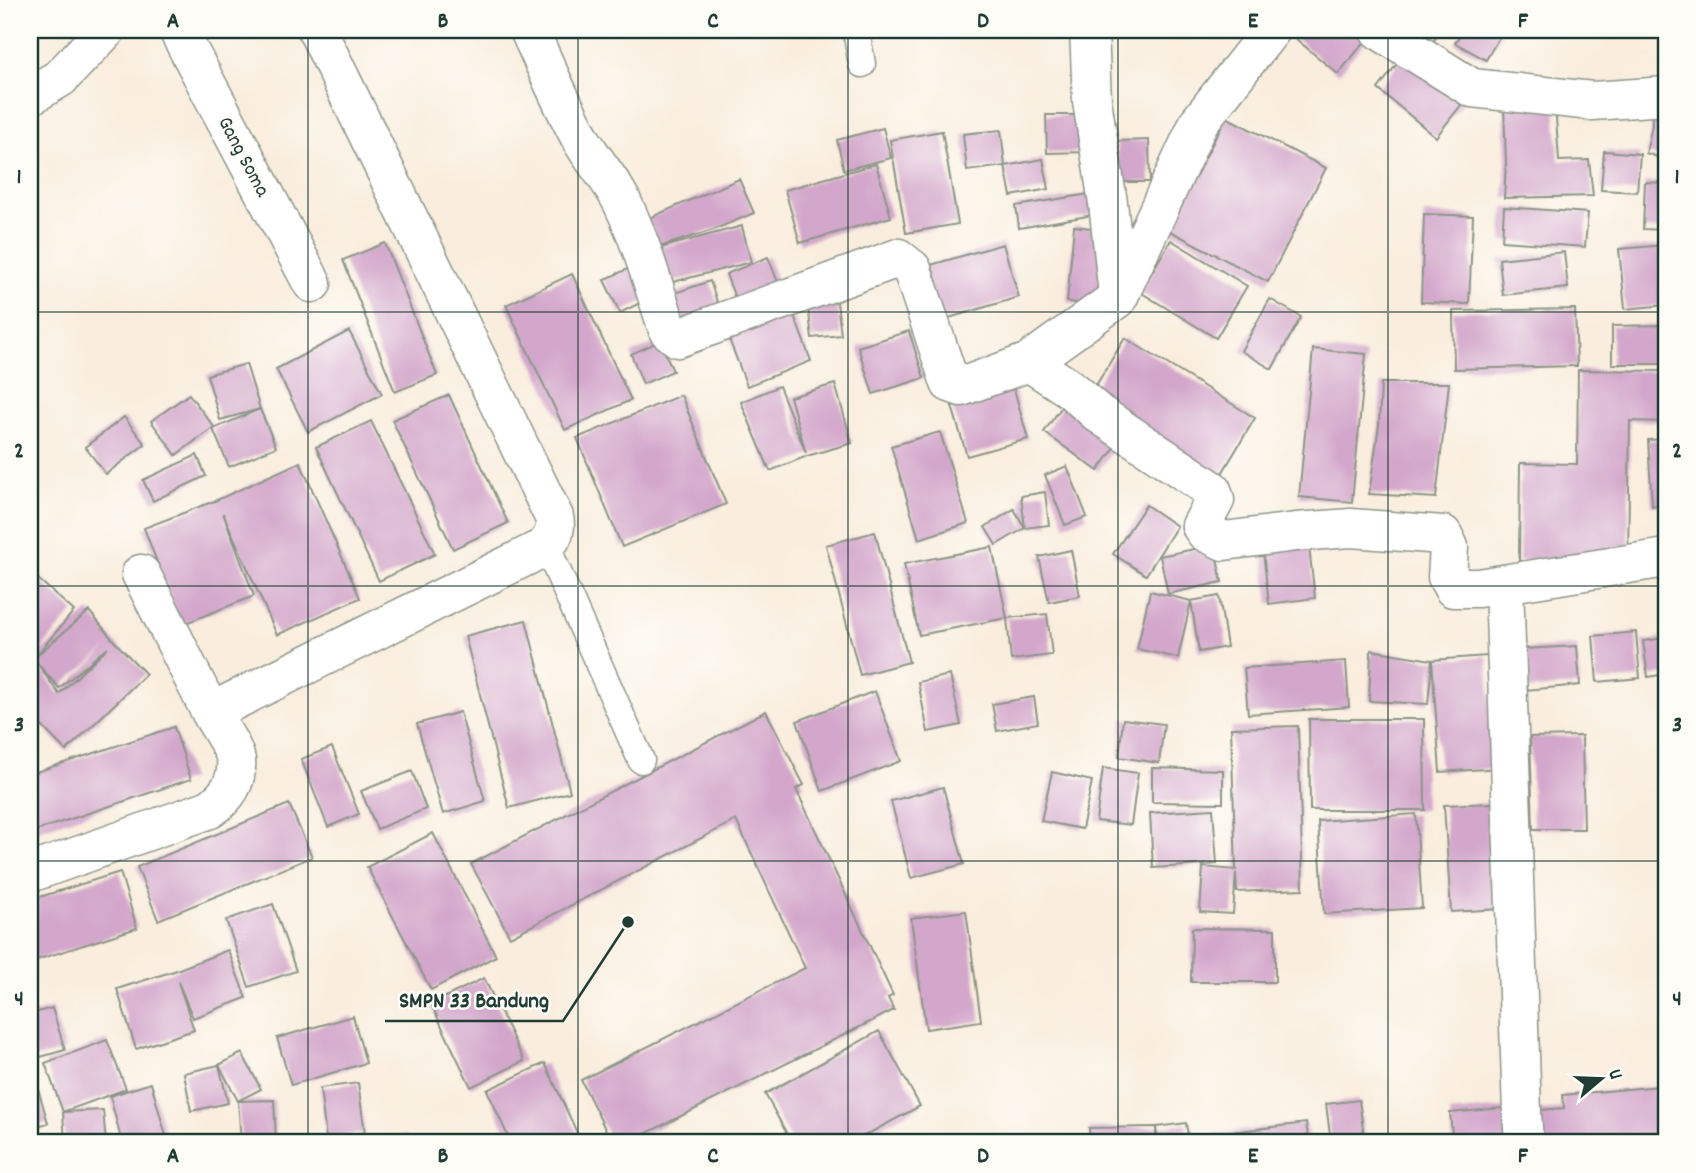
<svg xmlns="http://www.w3.org/2000/svg" width="1696" height="1173" viewBox="0 0 1696 1173" font-family="Dekko,sans-serif">
	<style>
		.building { fill: #d3a7cb; fill-rule: evenodd }
		.lines { fill: none; stroke-linecap: round; stroke-linejoin: round }
		.service-casing { stroke: #8c9588; stroke-width: 29 }
		.minor-casing { stroke: #8c9588; stroke-width: 41 }
		.service { stroke: #fff; stroke-width: 26 }
		.minor { stroke: #fff; stroke-width: 38 }
		.grid { fill: none; stroke: #1f3d34; stroke-width: 2; stroke-opacity: 0.55 }
		.labels { text-anchor: middle; stroke-width: 5; stroke-linejoin: round; paint-order: stroke }
		.street-label { font-size: 21px; fill: #1f3d34; stroke: #fdfcf7 }
		.leader { fill: none; stroke: #1f3d34; stroke-width: 2.5 }
		.callout-dot { fill: #1f3d34; stroke: #fdfcf7; stroke-width: 2.5 }
		.callout-label { font-size: 23px; text-anchor: middle; font-weight: bold; fill: #1f3d34; stroke: #fdfcf7; stroke-width: 5; stroke-linejoin: round; paint-order: stroke }
		.neatline { fill: none; stroke: #1f3d34; stroke-width: 2.5 }
		.grid-label { font-size: 23px; text-anchor: middle; font-weight: bold; fill: #1f3d34 }
	</style>
	<rect width="100%" height="100%" fill="#fdfcf7"/>
	<filter id="ink" filterUnits="userSpaceOnUse"><feTurbulence type="fractalNoise" baseFrequency=".0143" numOctaves="2"/><feDisplacementMap in="SourceGraphic" scale="14" xChannelSelector="R" yChannelSelector="G"/><feConvolveMatrix kernelMatrix="1 2 1 2 8 2 1 2 1" color-interpolation-filters="sRGB"/></filter>
	<filter id="wash" filterUnits="userSpaceOnUse"><feTurbulence type="fractalNoise" baseFrequency=".00686" numOctaves="4" result="noise"/><feDisplacementMap in="SourceGraphic" scale="28" xChannelSelector="R" yChannelSelector="G"/><feGaussianBlur stdDeviation="1.57" result="paint"/><feColorMatrix in="noise" values="0 0 0 0 0 0 0 0 0 0 0 0 0 0 0 0 0 1.4 0 .05"/><feComposite in="paint" operator="in"/></filter>
	<g filter="url(#wash)">
		<rect width="100%" height="100%" fill="#f9eddd"/>
		<g id="blocks">
			<g class="building">
				<path d="M1291 30H1355L1367 39 1338 74 1289 33Z"/>
				<path d="M1417 30H1441L1433 42Z"/>
				<path d="M1463 30H1503L1486 60 1455 43Z"/>
				<path d="M1406 52 1465 100 1436 137 1378 89Z"/>
				<path d="M1555 103 1559 161 1589 160 1593 196 1504 198 1506 163 1504 106Z"/>
				<path d="M1651 103 1666 108V160L1646 153 1652 125Z"/>
				<path d="M1046 115H1090V152L1047 153Z"/>
				<path d="M1226 117 1326 168 1268 282 1168 230Z"/>
				<path d="M883 128 891 158 844 170 837 140Z"/>
				<path d="M1001 130 1005 166 967 171 963 134Z"/>
				<path d="M942 131 958 224 906 233 890 140Z"/>
				<path d="M1149 140 1150 182H1118L1117 141Z"/>
				<path d="M1604 151 1640 154 1637 192 1601 190Z"/>
				<path d="M1043 159 1049 189 1011 196 1005 166Z"/>
				<path d="M876 164 891 217 800 243 785 190Z"/>
				<path d="M739 179 754 213 713 230 656 248 647 219Z"/>
				<path d="M1645 182 1666 183V230L1643 229Z"/>
				<path d="M1095 193 1099 214 1019 228 1016 206Z"/>
				<path d="M1504 207 1588 213 1585 247 1502 241Z"/>
				<path d="M1424 214 1473 216 1469 304 1421 302Z"/>
				<path d="M742 226 751 262 665 284 656 249Z"/>
				<path d="M1074 226 1107 230 1100 305 1067 302Z"/>
				<path d="M1171 240 1247 286 1216 338 1140 292Z"/>
				<path d="M385 243 437 375 395 392 343 260Z"/>
				<path d="M1003 244 1019 297 932 323 917 269Z"/>
				<path d="M1666 245V305L1625 309 1619 249Z"/>
				<path d="M1564 252 1568 288 1503 295 1499 259Z"/>
				<path d="M768 257 781 290 738 306 726 274Z"/>
				<path d="M640 263 656 295 620 313 604 280Z"/>
				<path d="M572 274 631 400 565 430 506 305Z"/>
				<path d="M710 281 722 316 678 331 666 296Z"/>
				<path d="M836 294 841 335 812 338 807 297Z"/>
				<path d="M1270 299 1301 317 1272 369 1241 351Z"/>
				<path d="M791 307 811 361 747 386 726 331Z"/>
				<path d="M1575 309 1577 366 1454 369 1453 311Z"/>
				<path d="M1666 325V364H1612V326Z"/>
				<path d="M349 331 382 394 308 432 276 369Z"/>
				<path d="M909 331 924 378 873 394 858 347Z"/>
				<path d="M1125 338 1255 418 1218 480 1087 400Z"/>
				<path d="M660 341 673 371 643 384 631 354Z"/>
				<path d="M1313 349 1366 354 1352 502 1299 497Z"/>
				<path d="M246 364 260 409 220 420 207 375Z"/>
				<path d="M1578 370 1666 371V422L1630 421 1628 562 1519 561 1520 463 1577 464Z"/>
				<path d="M1381 383H1449L1436 498 1369 494 1379 425Z"/>
				<path d="M835 384 852 443 807 456 770 471 741 402 779 386 806 453 790 397Z"/>
				<path d="M1014 389 1028 439 967 456 952 406Z"/>
				<path d="M189 394 214 427 176 455 151 421Z"/>
				<path d="M449 395 508 523 453 549 392 420Z"/>
				<path d="M681 395 726 504 622 547 577 438Z"/>
				<path d="M1068 398 1122 437 1098 471 1044 432Z"/>
				<path d="M260 409 276 447 229 467 213 429Z"/>
				<path d="M124 417 145 444 106 474 85 447Z"/>
				<path d="M371 421 435 554 379 581 316 447Z"/>
				<path d="M940 432 968 523 919 539 891 446Z"/>
				<path d="M1666 439V505L1652 506 1648 440Z"/>
				<path d="M197 455 206 476 153 501 143 480Z"/>
				<path d="M300 462 360 598 277 635 223 513 254 596 181 625 144 528 217 500Z"/>
				<path d="M1067 466 1087 517 1065 525 1045 475Z"/>
				<path d="M1045 492 1049 525 1025 528 1021 496Z"/>
				<path d="M1146 505 1177 526 1146 575 1113 554Z"/>
				<path d="M1014 509 1025 528 996 545 985 527Z"/>
				<path d="M875 532 909 662 860 675 826 545Z"/>
				<path d="M1214 545 1222 582 1168 594 1160 556Z"/>
				<path d="M992 547 1007 618 919 635 904 564Z"/>
				<path d="M1309 547 1315 598 1269 604 1263 552Z"/>
				<path d="M1071 550 1080 596 1049 602 1039 557Z"/>
				<path d="M36 577 74 611 34 658 30 654V585Z"/>
				<path d="M1150 591 1191 601 1219 596 1227 647 1199 652 1191 601 1178 658 1137 649Z"/>
				<path d="M89 611 114 641 146 674 66 751 40 724 35 727 30 719V661ZM108 647 59 694 37 663 59 688Z"/>
				<path d="M1047 614 1052 655 1011 660 1007 618Z"/>
				<path d="M526 620 570 792 509 808 465 636Z"/>
				<path d="M1636 632 1640 678 1597 682 1593 636Z"/>
				<path d="M1666 638V674L1648 677 1643 641Z"/>
				<path d="M1577 646 1580 685 1526 690 1523 649Z"/>
				<path d="M1371 650 1432 660 1428 704 1369 701Z"/>
				<path d="M1487 656 1491 704 1501 768 1440 772 1432 660Z"/>
				<path d="M1346 661 1349 707 1248 714 1244 668Z"/>
				<path d="M950 675 961 725 928 732 918 682Z"/>
				<path d="M875 691 901 761 822 791 797 721Z"/>
				<path d="M1034 697 1038 723 997 731 992 704Z"/>
				<path d="M766 711 804 785 796 789 893 995 888 998 894 1010 627 1143H612L581 1080 805 968 736 820 510 937 471 864Z"/>
				<path d="M460 712 485 801 443 814 417 724Z"/>
				<path d="M1123 719 1164 724 1159 763 1119 757Z"/>
				<path d="M1309 719H1424L1425 810H1310Z"/>
				<path d="M1298 726 1303 889 1237 892 1236 873 1233 914 1200 912 1203 867 1236 870 1231 728Z"/>
				<path d="M174 727 191 779 35 831 30 815V774Z"/>
				<path d="M1582 736 1584 829H1533L1530 737Z"/>
				<path d="M332 747 359 814 328 827 301 759Z"/>
				<path d="M1103 768 1138 773 1131 825 1096 821Z"/>
				<path d="M1152 768 1223 770V803L1152 802Z"/>
				<path d="M412 771 426 809 377 829 361 791Z"/>
				<path d="M1052 772 1092 781 1082 829 1041 821Z"/>
				<path d="M943 787 964 864 911 878 891 801Z"/>
				<path d="M1495 803 1501 909 1451 912 1444 805Z"/>
				<path d="M289 804 312 857 158 920 137 867Z"/>
				<path d="M1213 809 1217 864 1153 868 1150 813Z"/>
				<path d="M1416 814 1422 908 1324 914 1318 821Z"/>
				<path d="M433 833 496 956 431 990 367 867Z"/>
				<path d="M120 872 137 928 30 962V900Z"/>
				<path d="M273 904 296 971 249 987 226 920Z"/>
				<path d="M966 911 981 1021 926 1029 911 918Z"/>
				<path d="M1192 928 1275 929V982H1191Z"/>
				<path d="M228 950 246 998 193 1018 178 982 194 1030 136 1049 117 989 174 971Z"/>
				<path d="M484 978 524 1061 471 1087 431 1004Z"/>
				<path d="M52 1008 65 1050 30 1060V1014Z"/>
				<path d="M353 1016 366 1063 291 1085 277 1038Z"/>
				<path d="M879 1031 920 1106 851 1143H792L765 1094Z"/>
				<path d="M107 1040 126 1089 63 1112 45 1063Z"/>
				<path d="M242 1053 261 1089 238 1101 219 1065Z"/>
				<path d="M545 1063 578 1135 559 1143H511L487 1090Z"/>
				<path d="M219 1065 228 1103 191 1111 184 1073Z"/>
				<path d="M151 1083 168 1143H122L110 1096Z"/>
				<path d="M358 1083 365 1133 326 1138 320 1088Z"/>
				<path d="M37 1085 48 1123 30 1128V1087Z"/>
				<path d="M1660 1086 1665 1139 1614 1143H1534L1530 1111 1564 1108 1563 1095Z"/>
				<path d="M274 1100 276 1143H241L238 1101Z"/>
				<path d="M1359 1100 1365 1143H1331L1326 1104Z"/>
				<path d="M1513 1107 1517 1143H1453L1450 1113Z"/>
				<path d="M103 1110 106 1143H65L63 1112Z"/>
				<path d="M1186 1123 1189 1143H1158L1156 1127Z"/>
				<path d="M1306 1123 1309 1143H1198V1136Z"/>
				<path d="M1156 1127V1143H1090L1089 1128Z"/>
				<path d="M406 1135 407 1143H370V1142Z"/>
			</g>
		</g>
	</g>
	<g filter="url(#ink)">
		<use href="#blocks" fill-opacity="0" stroke="#8c9588" stroke-width="2"/>
		<g class="lines">
			<g class="service-casing">
				<g id="service">
					<path d="M856 30 862 64"/>
					<path d="M546 545 641 760"/>
				</g>
			</g>
			<g class="minor-casing">
				<g id="minor">
					<path d="M178 30 312 283"/>
					<path d="M529 30C546 67 562 105 582 141 595 163 612 181 623 204 642 244 654 288 668 330L678 338 898 258 912 269 950 383 961 387 1029 362 1118 298 1199 122 1271 30"/>
					<path d="M1089 30 1092 101 1108 203 1118 295"/>
					<path d="M1379 30 1472 88 1592 101 1666 96"/>
					<path d="M30 96 60 78 106 30"/>
					<path d="M1029 362 1069 388 1099 414 1212 490 1215 500 1201 526 1205 532 1224 541 1296 532 1351 528 1443 535 1449 547 1447 577 1453 588H1478L1666 558"/>
					<path d="M1504 584 1522 1113 1524 1143"/>
					<path d="M211 712 543 548C553 539 557 530 554 517L317 30"/>
					<path d="M30 873 210 809C227 797 238 782 236 760 234 748 217 724 211 713 187 667 165 620 141 574"/>
				</g>
			</g>
			<use href="#service" class="service"/>
			<use href="#minor" class="minor"/>
		</g>
	</g>
	<path class="grid" d="M308 30V1143M578 30V1143M848 30V1143M1118 30V1143M1388 30V1143M30 312H1666M30 586H1666M30 861H1666"/>
	<g class="labels">
		<g class="street-label">
			<text transform="translate(245 156) rotate(62)" y="7">Gang Soma</text>
		</g>
	</g>
	<path class="leader" d="M628 922L563 1021H385"/>
	<circle class="callout-dot" cx="628" cy="922" r="7"/>
	<g class="callout-label">
		<text x="474" y="1007">SMPN 33 Bandung</text>
	</g>
	<rect width="1696" height="1173" fill="none" stroke="#fdfcf7" stroke-width="77"/>
	<g transform="translate(1601 1079) rotate(71)" stroke="#fdfcf7" stroke-width="5" paint-order="stroke">
	<path d="M0-5L12 26L0 18L-12 26Z" fill="#1f3d34"/>
	<text y="-10" font-size="19" font-weight="bold" text-anchor="middle" fill="#1f3d34">U</text>
	</g>
	<rect x="38" y="38" width="1620" height="1096" class="neatline"/>
	<g class="grid-label">
		<text x="173" y="27">A</text>
		<text x="443" y="27">B</text>
		<text x="713" y="27">C</text>
		<text x="983" y="27">D</text>
		<text x="1253" y="27">E</text>
		<text x="1523" y="27">F</text>
		<text x="19" y="183">1</text>
		<text x="1677" y="183">1</text>
		<text x="19" y="457">2</text>
		<text x="1677" y="457">2</text>
		<text x="19" y="731">3</text>
		<text x="1677" y="731">3</text>
		<text x="19" y="1005">4</text>
		<text x="1677" y="1005">4</text>
		<text x="173" y="1162">A</text>
		<text x="443" y="1162">B</text>
		<text x="713" y="1162">C</text>
		<text x="983" y="1162">D</text>
		<text x="1253" y="1162">E</text>
		<text x="1523" y="1162">F</text>
	</g>
</svg>
